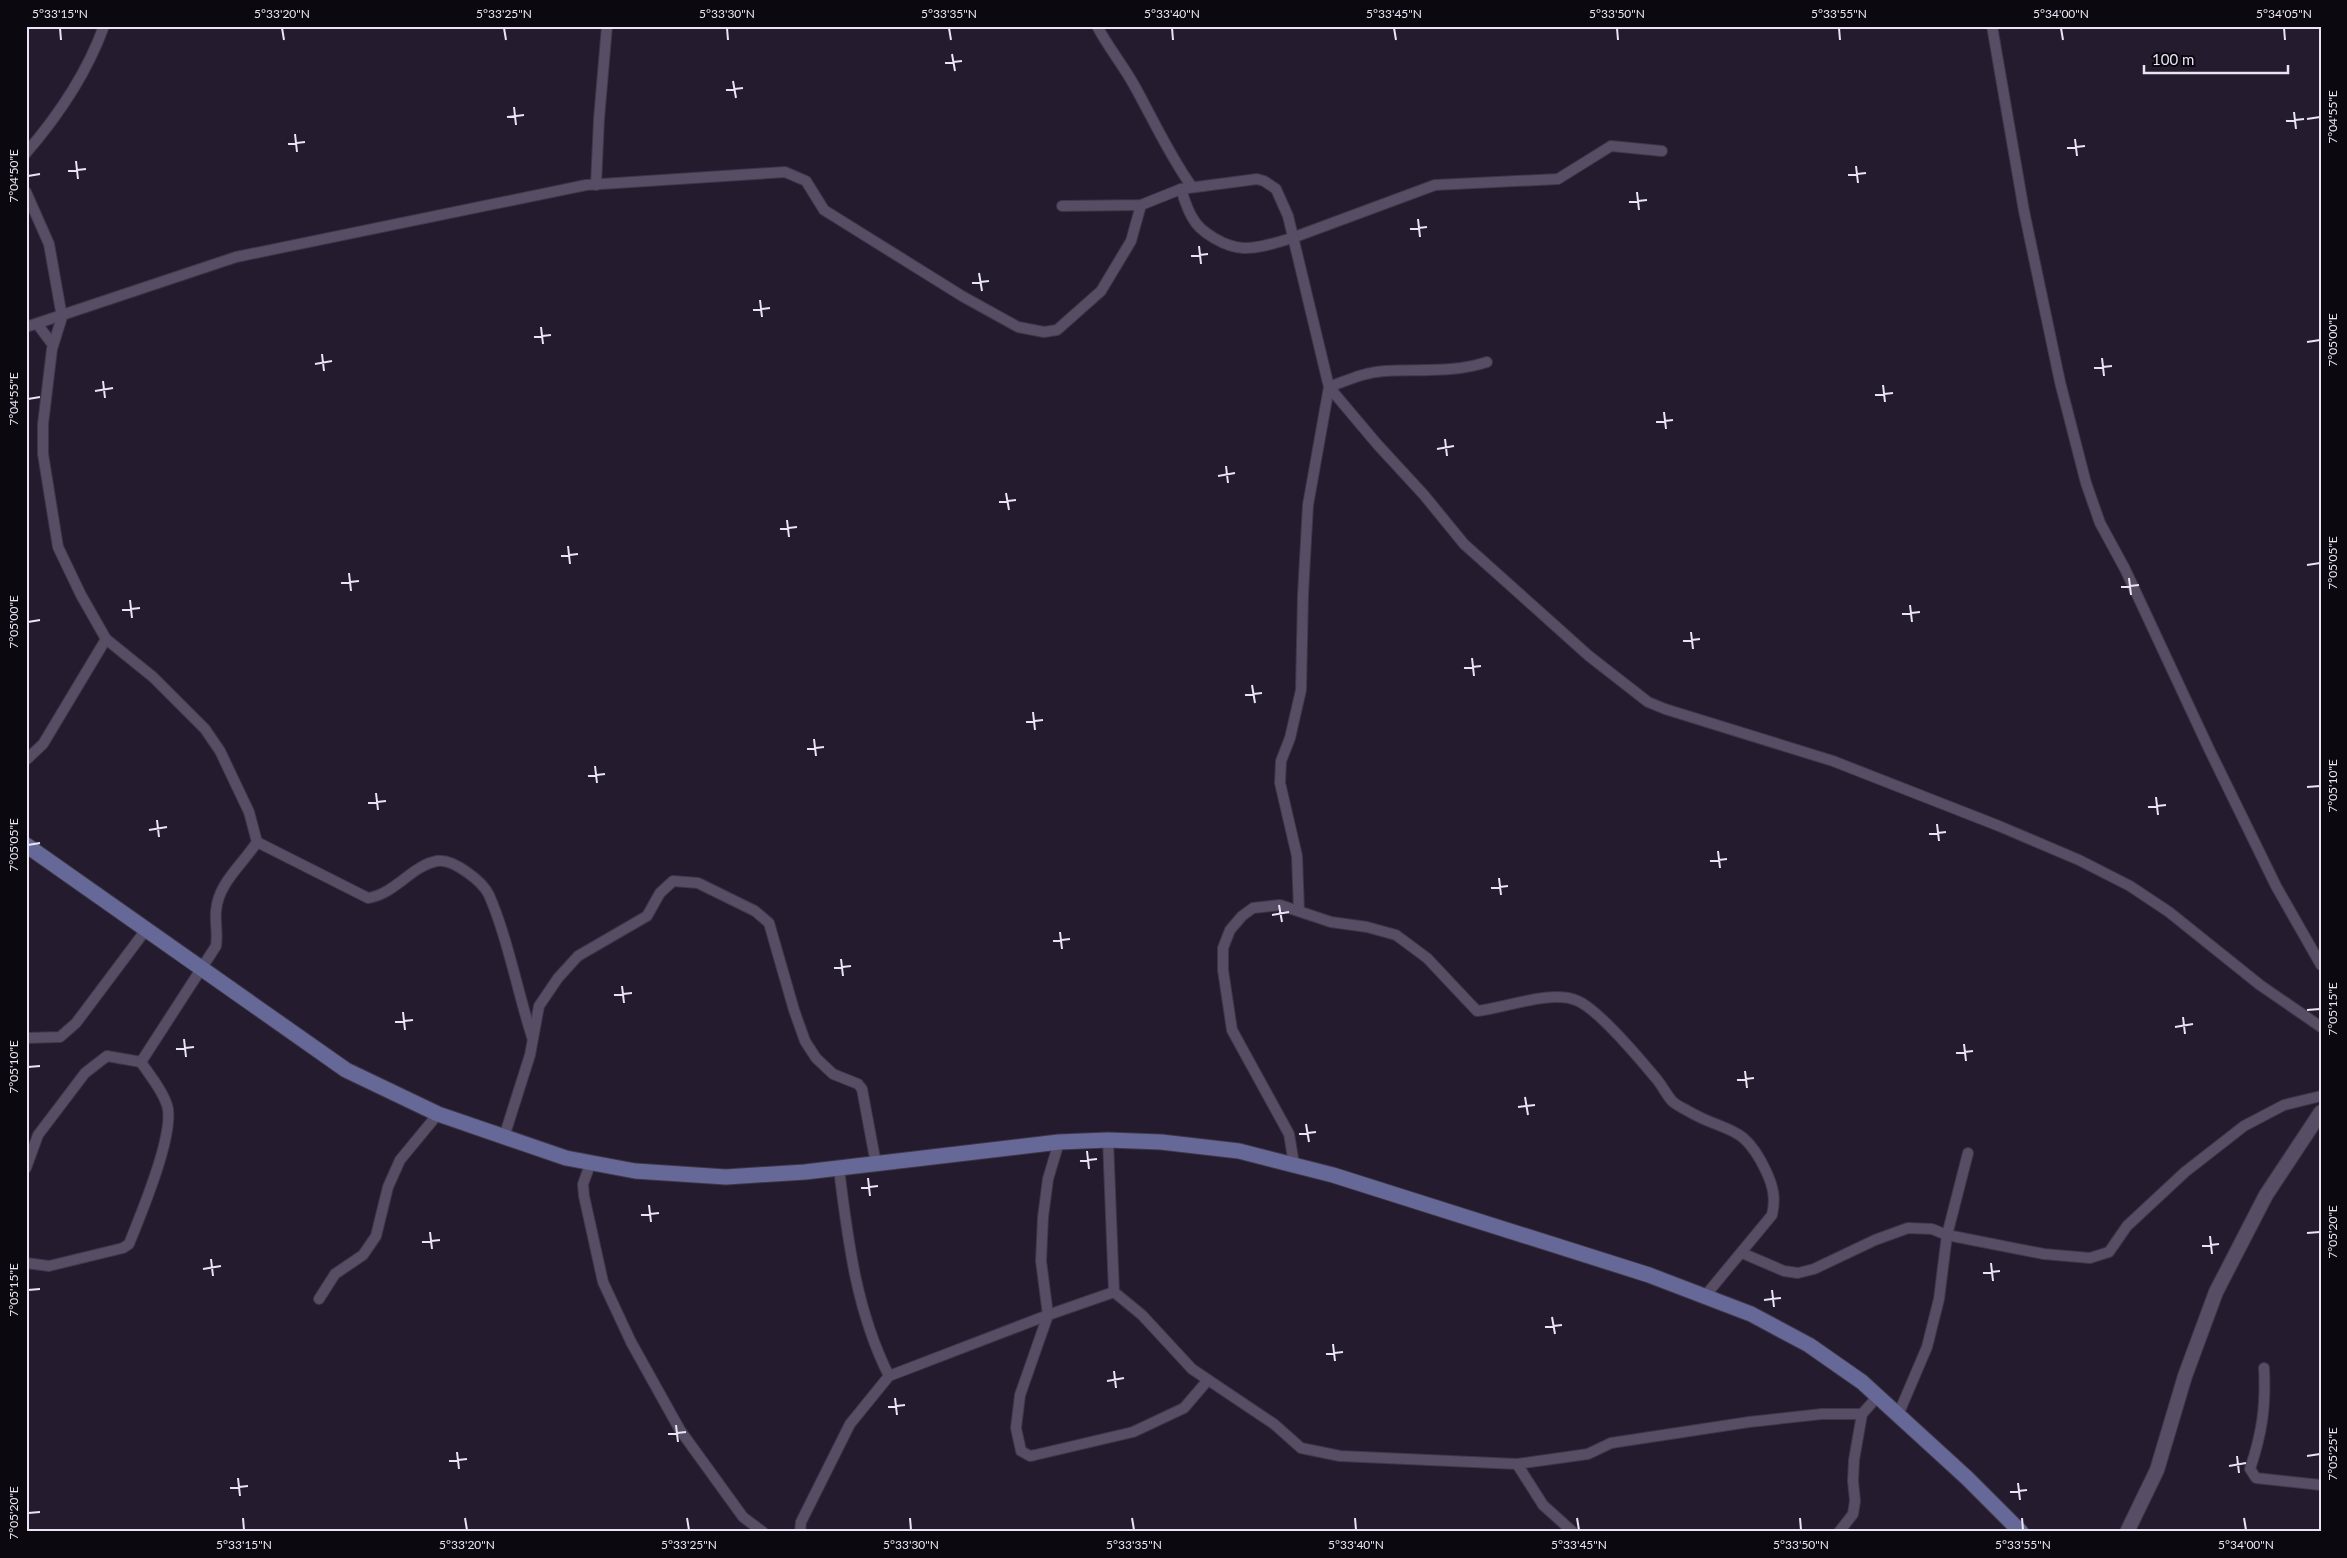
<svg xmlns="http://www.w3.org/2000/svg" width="2347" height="1558" viewBox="0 0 2347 1558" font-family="Lato,sans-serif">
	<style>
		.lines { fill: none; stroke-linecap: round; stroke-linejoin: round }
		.street-casing { stroke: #3e3746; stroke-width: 12 }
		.secondary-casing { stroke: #3e3746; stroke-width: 16 }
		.primary-casing { stroke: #3e3746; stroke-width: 17 }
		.street { stroke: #574d64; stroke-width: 10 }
		.secondary { stroke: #574d64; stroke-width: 14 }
		.primary { stroke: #666998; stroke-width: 15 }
		.ticks { fill: none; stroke: #eae5f2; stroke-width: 2 }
		.neatline { fill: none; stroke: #eae5f2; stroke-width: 2 }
		.ticks-label { font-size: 12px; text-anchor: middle; fill: #eae5f2 }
	</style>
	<rect width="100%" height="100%" fill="#241b2f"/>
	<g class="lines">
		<g class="street-casing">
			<g id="street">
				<path d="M1097 26C1108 47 1123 65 1134 85 1153 119 1169 155 1192 187"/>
				<path d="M1992 26 2024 211 2060 382 2086 483 2100 523 2125 569 2209 749 2276 886 2321 965"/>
				<path d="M26 153C58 116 87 73 104 26"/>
				<path d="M596 185 599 119 607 26"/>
				<path d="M1181 189C1184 198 1187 209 1192 217 1200 233 1226 247 1243 248 1259 249 1278 242 1292 238L1435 185 1558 179 1611 146 1662 151"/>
				<path d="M26 192 49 244 62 317 52 349 43 424V454L58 547 81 595 106 639 153 677 205 729 220 751 249 812 257 842C243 864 218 883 216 911 215 923 218 934 216 946L141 1062 107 1056 85 1073 38 1135 26 1168"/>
				<path d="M1062 206 1141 205 1181 189 1257 179 1264 181 1276 189 1288 216 1329 387 1308 505 1303 594 1301 690 1290 738 1281 761 1280 783 1297 856 1299 911"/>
				<path d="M38 325 53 345"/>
				<path d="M26 327 236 257 586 185 785 172 806 181 824 210 962 296 1018 327 1044 332 1057 330 1101 291 1131 241 1141 205"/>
				<path d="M1329 387 1377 444 1424 495 1464 544 1589 656 1648 702 1665 709 1833 761 1999 826 2079 860 2130 886 2169 912 2260 985 2321 1027"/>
				<path d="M1329 387C1348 380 1365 372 1385 371 1419 369 1454 373 1487 362"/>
				<path d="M26 760 43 744 106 639"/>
				<path d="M257 842 368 898C395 894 411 866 437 861 453 858 483 882 489 895 507 936 518 993 532 1037"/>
				<path d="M26 1038 60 1037 76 1023 145 931"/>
				<path d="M504 1137 530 1055 539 1006 558 978 578 956 647 916 660 893 673 881 698 883 755 911 769 923 794 1010 805 1041 816 1058 833 1074 858 1084 862 1089 876 1164"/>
				<path d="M1059 1142 1048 1179 1043 1217 1041 1261 1048 1315 1020 1395 1016 1428 1021 1451 1030 1456 1035 1455 1133 1432 1184 1408 1208 1380"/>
				<path d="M591 1162 583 1184 584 1196 603 1282 631 1342 680 1430 743 1517 763 1532"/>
				<path d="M1294 1164 1289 1134 1232 1030 1223 970V948L1230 930 1242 916 1253 908 1280 905 1331 922 1367 927 1396 935 1427 958 1477 1011C1506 1008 1551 989 1578 1001 1598 1010 1639 1058 1654 1076 1661 1083 1665 1093 1672 1101 1676 1105 1683 1108 1688 1111 1727 1134 1743 1122 1766 1171 1773 1186 1776 1198 1772 1215L1705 1296"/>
				<path d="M839 1169C848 1241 856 1310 889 1376"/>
				<path d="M1742 1253 1784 1271 1798 1273 1814 1269 1875 1240 1908 1228 1932 1229 1947 1235 2044 1254 2090 1258 2109 1252 2127 1226 2185 1172 2244 1126 2284 1105 2321 1096"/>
				<path d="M26 1263 49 1266 123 1248 129 1244C140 1216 176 1132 167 1105 162 1089 150 1076 141 1062"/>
				<path d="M1114 1292 1142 1315 1192 1369 1274 1424 1301 1448 1340 1456 1517 1464 1588 1454 1611 1443 1749 1422 1822 1414H1862"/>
				<path d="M319 1299 335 1274 363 1255 376 1236 388 1187 400 1160 438 1114"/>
				<path d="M2264 1368C2266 1407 2262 1433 2250 1469L2256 1478 2321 1485"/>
				<path d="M1898 1415 1927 1347 1939 1299 1947 1235 1968 1153"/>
				<path d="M1517 1464 1543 1505 1573 1532"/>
				<path d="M800 1532 801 1522 850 1424 889 1376 1048 1315 1114 1292 1108 1140"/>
				<path d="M1839 1532 1853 1514 1855 1501 1853 1481 1854 1460 1862 1414 1878 1396"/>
			</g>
		</g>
		<g class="secondary-casing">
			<path id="secondary" d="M2127 1532 2157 1470 2185 1376 2216 1292 2266 1195 2321 1112"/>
		</g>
		<g class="primary-casing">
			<path id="primary" d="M26 845 346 1070 438 1114 566 1158 635 1171 726 1177 805 1172 1059 1142 1108 1140 1161 1142 1239 1151 1333 1175 1649 1275 1751 1314 1809 1345 1862 1382 1967 1478 2021 1532"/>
		</g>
		<use href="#street" class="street"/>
		<use href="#secondary" class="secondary"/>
		<use href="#primary" class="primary"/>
	</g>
	<path class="ticks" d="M60 28 61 40M282 28 284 40M504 28 506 40M727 28 728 40M949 28 951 40M1172 28 1173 40M1394 28 1396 40M1617 28 1618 40M1839 28 1840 40M2061 28 2063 40M2284 28 2285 40M952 54 955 71M945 63 962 61M733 81 736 98M726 90 743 88M514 107 516 125M2294 112 2296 129M507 117 524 115M2307 119 2320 117M2286 121 2304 119M295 134 297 152M2075 139 2077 156M288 144 305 142M2067 148 2085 146M76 161 78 179M1856 166 1858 183M68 171 86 169M1848 175 1866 173M28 176 40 174M1637 192 1639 210M1629 202 1647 200M1418 219 1420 237M1410 229 1427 227M1199 246 1201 264M1191 256 1208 254M979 273 982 291M972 283 989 281M760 300 762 317M753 310 770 308M541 327 543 344M534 337 551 335M2307 342 2320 340M322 354 324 371M2102 358 2104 376M315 364 332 361M2094 368 2112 366M103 381 105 398M1883 385 1885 402M95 391 113 388M1875 395 1893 393M28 399 40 397M1664 412 1666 429M1656 422 1673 420M1445 439 1447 456M1437 449 1454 446M1226 466 1228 483M1218 476 1235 473M1006 493 1009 510M999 502 1016 500M787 520 789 537M780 529 797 527M568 546 570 564M561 556 578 554M2307 565 2320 563M349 573 351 591M2129 578 2131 595M341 583 359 581M2121 587 2139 585M130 600 132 618M1910 605 1912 622M122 610 140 608M1902 614 1920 612M28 622 40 620M1691 632 1693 649M1683 641 1700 639M1472 658 1474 676M1464 668 1481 666M1252 685 1255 703M1245 695 1262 693M1033 712 1035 730M1026 722 1043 720M814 739 816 756M807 749 824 747M595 766 597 783M588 776 605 774M2307 787 2320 786M376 793 378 810M2156 797 2158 815M368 803 386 801M2148 807 2166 805M157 820 159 837M1937 824 1939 841M149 830 167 827M1929 834 1946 832M28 845 40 843M1718 851 1720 868M1710 861 1727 859M1499 878 1501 895M1491 888 1508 886M1279 905 1282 922M1272 915 1289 912M1060 932 1062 949M1053 941 1070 939M841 959 843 976M834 968 851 966M622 986 624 1003M614 995 632 993M2307 1010 2320 1009M403 1012 405 1030M2183 1017 2185 1034M395 1022 413 1020M2175 1027 2193 1024M184 1039 186 1057M1964 1044 1966 1061M176 1049 194 1047M1956 1053 1973 1051M28 1067 40 1066M1745 1071 1747 1088M1737 1080 1754 1078M1525 1097 1528 1115M1518 1107 1535 1105M1306 1124 1309 1142M1299 1134 1316 1132M1087 1151 1089 1169M1080 1161 1097 1159M868 1178 870 1196M861 1188 878 1186M649 1205 651 1222M641 1215 659 1213M430 1232 432 1249M2307 1233 2320 1232M2210 1236 2212 1254M422 1242 440 1240M2202 1246 2219 1244M211 1259 213 1276M1991 1263 1993 1281M203 1269 221 1266M1983 1273 2000 1271M28 1290 40 1289M1772 1290 1774 1307M1764 1300 1781 1298M1552 1317 1555 1334M1545 1327 1562 1325M1333 1344 1335 1361M1326 1354 1343 1352M1114 1371 1116 1388M1107 1381 1124 1378M895 1398 897 1415M888 1407 905 1405M676 1425 678 1442M668 1434 686 1432M457 1452 459 1469M2237 1456 2239 1473M2307 1456 2320 1454M449 1461 467 1459M2229 1466 2246 1463M238 1478 240 1496M2018 1483 2020 1500M230 1488 248 1486M2010 1492 2027 1490M28 1513 40 1512M243 1518 244 1530M465 1518 467 1530M687 1518 689 1530M910 1518 911 1530M1132 1518 1134 1530M1355 1518 1356 1530M1577 1518 1579 1530M1800 1518 1801 1530M2022 1518 2023 1530M2244 1518 2246 1530"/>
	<rect width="2347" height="1558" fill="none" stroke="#0b0810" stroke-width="55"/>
	<path d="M2144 65v8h144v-8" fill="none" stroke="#eae5f2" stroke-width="2.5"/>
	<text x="2152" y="65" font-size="15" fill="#eae5f2" stroke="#0b0810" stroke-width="4" paint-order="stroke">100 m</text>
	<rect x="28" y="28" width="2292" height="1502" class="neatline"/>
	<g class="ticks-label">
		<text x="60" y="18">5°33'15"N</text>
		<text x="282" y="18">5°33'20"N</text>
		<text x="504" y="18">5°33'25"N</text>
		<text x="727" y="18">5°33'30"N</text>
		<text x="949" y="18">5°33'35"N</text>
		<text x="1172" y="18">5°33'40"N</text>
		<text x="1394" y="18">5°33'45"N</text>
		<text x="1617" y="18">5°33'50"N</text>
		<text x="1839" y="18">5°33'55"N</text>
		<text x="2061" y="18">5°34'00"N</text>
		<text x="2284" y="18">5°34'05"N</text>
		<text transform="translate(2333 117) rotate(-90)" y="4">7°04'55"E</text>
		<text transform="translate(14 176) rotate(-90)" y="4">7°04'50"E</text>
		<text transform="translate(2333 340) rotate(-90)" y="4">7°05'00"E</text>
		<text transform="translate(14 399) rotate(-90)" y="4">7°04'55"E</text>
		<text transform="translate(2333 563) rotate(-90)" y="4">7°05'05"E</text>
		<text transform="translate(14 622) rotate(-90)" y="4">7°05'00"E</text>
		<text transform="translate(2333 786) rotate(-90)" y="4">7°05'10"E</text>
		<text transform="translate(14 845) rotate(-90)" y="4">7°05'05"E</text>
		<text transform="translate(2333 1009) rotate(-90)" y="4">7°05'15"E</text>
		<text transform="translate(14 1067) rotate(-90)" y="4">7°05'10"E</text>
		<text transform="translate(2333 1232) rotate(-90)" y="4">7°05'20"E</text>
		<text transform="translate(14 1290) rotate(-90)" y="4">7°05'15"E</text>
		<text transform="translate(2333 1454) rotate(-90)" y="4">7°05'25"E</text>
		<text transform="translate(14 1513) rotate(-90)" y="4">7°05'20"E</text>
		<text x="244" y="1549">5°33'15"N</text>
		<text x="467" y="1549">5°33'20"N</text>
		<text x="689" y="1549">5°33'25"N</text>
		<text x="911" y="1549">5°33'30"N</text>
		<text x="1134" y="1549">5°33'35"N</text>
		<text x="1356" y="1549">5°33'40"N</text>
		<text x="1579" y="1549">5°33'45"N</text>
		<text x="1801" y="1549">5°33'50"N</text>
		<text x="2023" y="1549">5°33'55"N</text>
		<text x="2246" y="1549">5°34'00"N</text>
	</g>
</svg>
